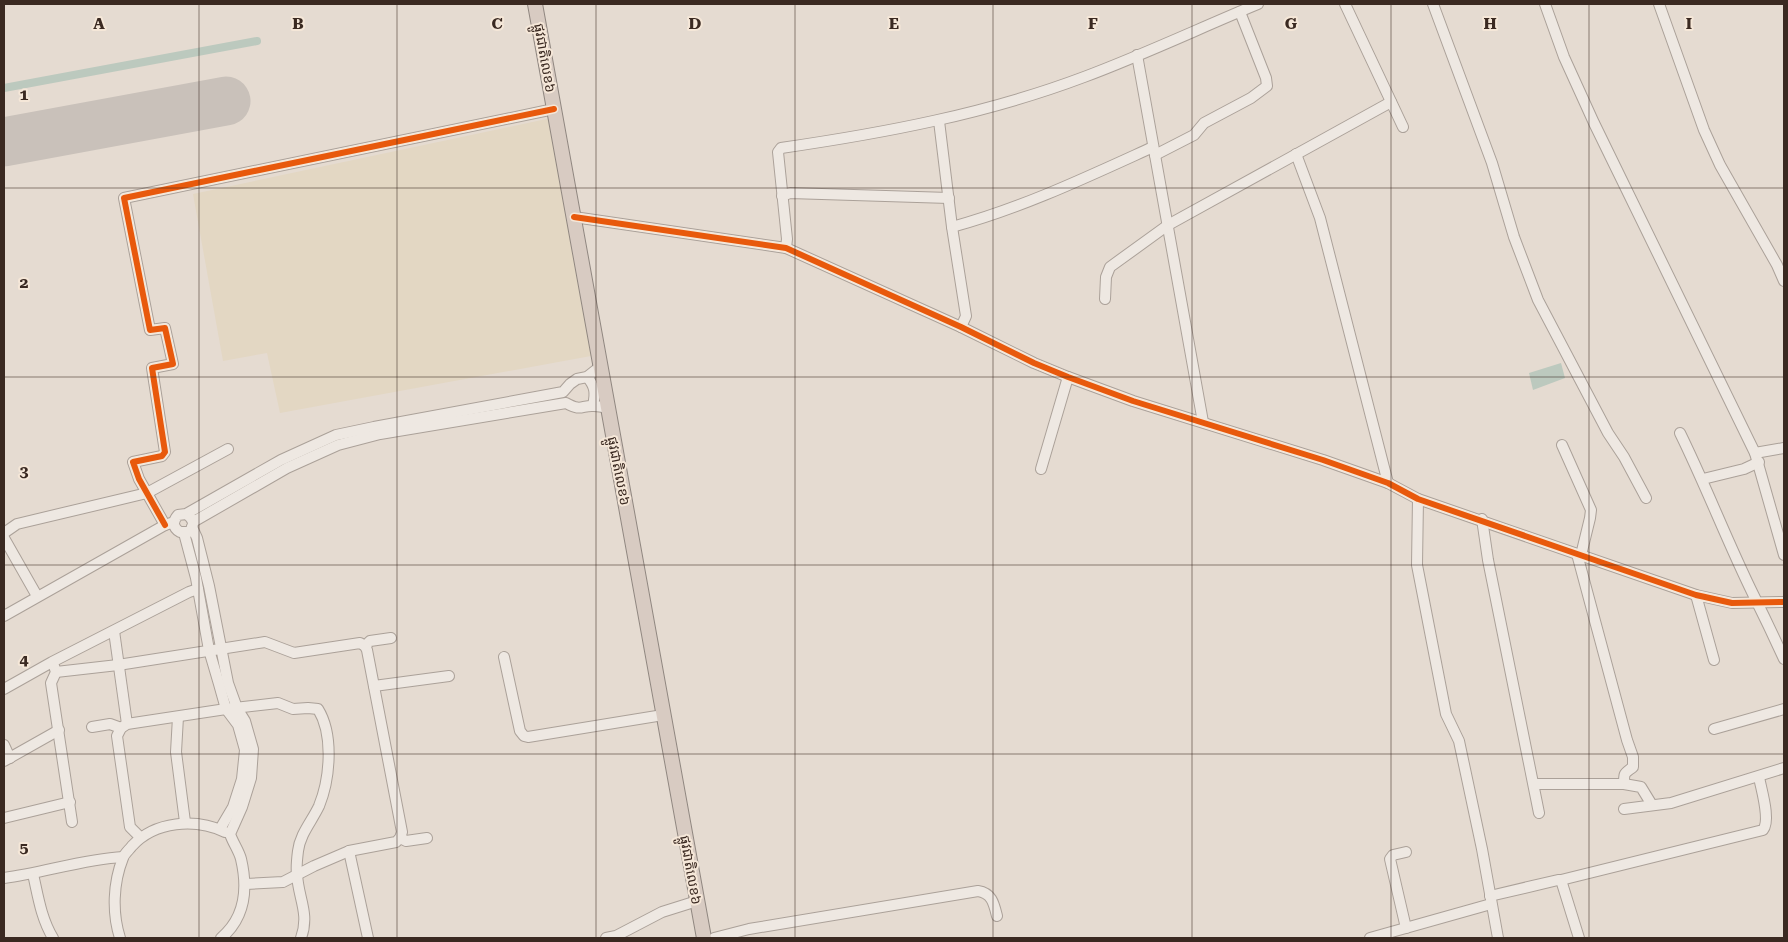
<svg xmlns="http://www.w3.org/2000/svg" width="1788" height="942" viewBox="0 0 1788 942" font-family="'Roboto Serif','Noto Sans Khmer',serif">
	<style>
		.farmland { fill: #e3d7c3 }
		.water { fill: #bcc9be }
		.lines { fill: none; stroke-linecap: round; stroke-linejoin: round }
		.canal { stroke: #bcc9be; stroke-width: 8 }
		.runway { stroke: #c9c1ba; stroke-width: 49 }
		.minor-casing { stroke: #aba199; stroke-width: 12 }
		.highway-casing { stroke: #908780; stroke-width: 16 }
		.minor { stroke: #eee8e2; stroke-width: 10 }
		.highway { stroke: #d8cbc2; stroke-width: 14 }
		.cycleway-casing { stroke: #f5e7d8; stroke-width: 9 }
		.cycleway { stroke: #e8590c; stroke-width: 6 }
		.grid { fill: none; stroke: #3a2921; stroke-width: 1; stroke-opacity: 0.55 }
		.labels { text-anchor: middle; stroke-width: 4; stroke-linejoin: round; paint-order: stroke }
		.street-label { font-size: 14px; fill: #3a2921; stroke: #f5e7d8 }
		.grid-label { font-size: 16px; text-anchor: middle; font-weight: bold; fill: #3a2921; stroke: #f5e7d8; stroke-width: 4; stroke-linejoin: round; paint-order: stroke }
	</style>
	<rect width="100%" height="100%" fill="#e5dbd1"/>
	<path class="farmland" d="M551 118 591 356 280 413 267 353 223 361 193 194Z"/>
	<path class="water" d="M1561 363 1565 378 1533 390 1529 373Z"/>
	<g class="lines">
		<path class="canal" d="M4 88 257 41"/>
		<path class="runway" d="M4 142 226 101"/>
		<g class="minor-casing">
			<g id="minor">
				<path d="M1345 4 1403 127"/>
				<path d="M1433 4 1492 163 1514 237 1538 300 1608 433 1624 457 1646 498"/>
				<path d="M1545 4 1564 57 1594 123 1755 453 1784 555"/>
				<path d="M1659 4 1704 130 1720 165 1777 265 1784 281"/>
				<path d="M1137 55 1203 422"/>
				<path d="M939 121 952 227 966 316 961 327"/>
				<path d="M1296 154 1320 218 1388 483"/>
				<path d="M1155 155 1194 135 1204 123 1251 98 1267 86 1266 78 1240 12"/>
				<path d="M782 196 790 193 949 198"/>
				<path d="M574 217 786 248 961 327 1034 363 1068 377 1133 401 1323 460 1388 483 1418 499 1696 595 1732 603 1784 602"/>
				<path d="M952 227C1022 208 1087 177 1153 147"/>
				<path d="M786 248 787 239 778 152 781 148C884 133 986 114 1084 77 1143 55 1200 28 1258 4"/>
				<path d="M1105 299 1106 277 1110 267 1168 225 1391 102"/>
				<path d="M587 377C595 386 596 393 593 405"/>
				<path d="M1680 433C1706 486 1727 541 1753 594 1764 616 1774 637 1784 659"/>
				<path d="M1562 445 1591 510 1590 518 1581 555"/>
				<path d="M1755 453 1784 448"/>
				<path d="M1041 469 1068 377"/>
				<path d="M1703 479 1744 469 1759 462"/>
				<path d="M1418 499 1417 565 1446 714 1459 741 1482 849 1498 938"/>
				<path d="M186 514C194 519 195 525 189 532H180C173 528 172 522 178 515L186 514 281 460 336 435 374 427 563 392 570 384 577 379 587 377 601 366"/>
				<path d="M1482 519 1488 560 1539 813"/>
				<path d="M193 522 287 468 338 445 380 434 566 403C582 412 581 405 594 406 598 406 603 407 607 408"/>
				<path d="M165 525 139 479 133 462 162 456 165 452 152 368 173 364 165 328 150 330 124 198 554 109"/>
				<path d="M192 527 197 538 209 586 228 683 237 708 245 721 253 749 251 778 242 807 230 834C233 843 239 851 241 859 248 889 245 918 221 938"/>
				<path d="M4 533 17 524 147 493 228 449"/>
				<path d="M184 533 196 578 209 650 219 684 226 709 238 725 245 750 242 779 233 807 220 829"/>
				<path d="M4 538 37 596"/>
				<path d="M1577 554 1627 740 1633 757V767C1624 774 1624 772 1624 784L1641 787 1652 805"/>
				<path d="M1696 595 1714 660"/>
				<path d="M4 616 165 525 171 523"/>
				<path d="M114 631 127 724"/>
				<path d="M365 646 370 641 391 638"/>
				<path d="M504 657 520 731 524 736 528 737 663 715"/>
				<path d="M54 666 56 672 51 683 72 822"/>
				<path d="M56 672 118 665 265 642 294 653 360 643 365 646 367 650 402 832 400 838 396 842 349 851 314 866 283 882 246 884"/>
				<path d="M374 686 449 676"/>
				<path d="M4 689 52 662 189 592 198 589"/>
				<path d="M178 717 176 752 185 822"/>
				<path d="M92 727 110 724 121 728"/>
				<path d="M1714 729 1784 709"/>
				<path d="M4 745 10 758"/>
				<path d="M4 761 59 730"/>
				<path d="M1534 784H1624"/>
				<path d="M1624 809 1671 803 1784 768"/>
				<path d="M4 818 70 802"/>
				<path d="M140 837 130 827 117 736 121 728 127 724 226 709 278 703 293 709 308 708 318 709C334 735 330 779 319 806 312 821 300 834 298 851 297 859 296 867 297 874 298 898 310 913 301 938"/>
				<path d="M400 838 406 841 427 838"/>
				<path d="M349 851 368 938"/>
				<path d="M33 874C38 896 41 918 53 938"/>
				<path d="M4 878C44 873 83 859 123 857"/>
				<path d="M1561 880 1763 830C1771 820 1761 789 1759 777"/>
				<path d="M1490 896 1558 880H1561L1579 938"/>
				<path d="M1406 928 1390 859 1393 855 1406 852"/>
				<path d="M120 938C112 913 113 883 123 858 124 854 129 850 132 846 155 821 195 818 225 832"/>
				<path d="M606 938 616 936 662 912 697 901"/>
				<path d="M714 938 749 929 978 891C992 893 994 904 997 916"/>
				<path d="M1370 938 1491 904"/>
			</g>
		</g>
		<g class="highway-casing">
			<path id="highway" d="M535 4 704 938"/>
		</g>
		<use href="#minor" class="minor"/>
		<use href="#highway" class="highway"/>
		<g class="cycleway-casing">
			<g id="cycleway">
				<path d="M574 217 786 248 961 327 1034 363 1068 377 1133 401 1323 460 1388 483 1418 499 1696 595 1732 603 1784 602"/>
				<path d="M165 525 139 479 133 462 162 456 165 452 152 368 173 364 165 328 150 330 124 198 554 109"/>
			</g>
		</g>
		<use href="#cycleway" class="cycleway"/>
	</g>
	<path class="grid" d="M199 4V938M397 4V938M596 4V938M795 4V938M993 4V938M1192 4V938M1391 4V938M1589 4V938M4 188H1784M4 377H1784M4 565H1784M4 754H1784"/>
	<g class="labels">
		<g class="street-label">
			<text transform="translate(545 58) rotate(80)" y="5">ផ្លូវជាតិលេខ៦</text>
			<text transform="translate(619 471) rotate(79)" y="5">ផ្លូវជាតិលេខ៦</text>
			<text transform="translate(691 870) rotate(80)" y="5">ផ្លូវជាតិលេខ៦</text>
		</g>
	</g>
	<g class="grid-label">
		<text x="99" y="29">A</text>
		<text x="298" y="29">B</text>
		<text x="497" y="29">C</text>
		<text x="695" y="29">D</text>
		<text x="894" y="29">E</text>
		<text x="1093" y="29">F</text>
		<text x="1291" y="29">G</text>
		<text x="1490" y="29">H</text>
		<text x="1689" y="29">I</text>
		<text x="24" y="100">1</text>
		<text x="24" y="288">2</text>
		<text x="24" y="477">3</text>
		<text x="24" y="665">4</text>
		<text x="24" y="853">5</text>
	</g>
	<rect width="1788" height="942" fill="none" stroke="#3a2921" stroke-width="10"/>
</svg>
